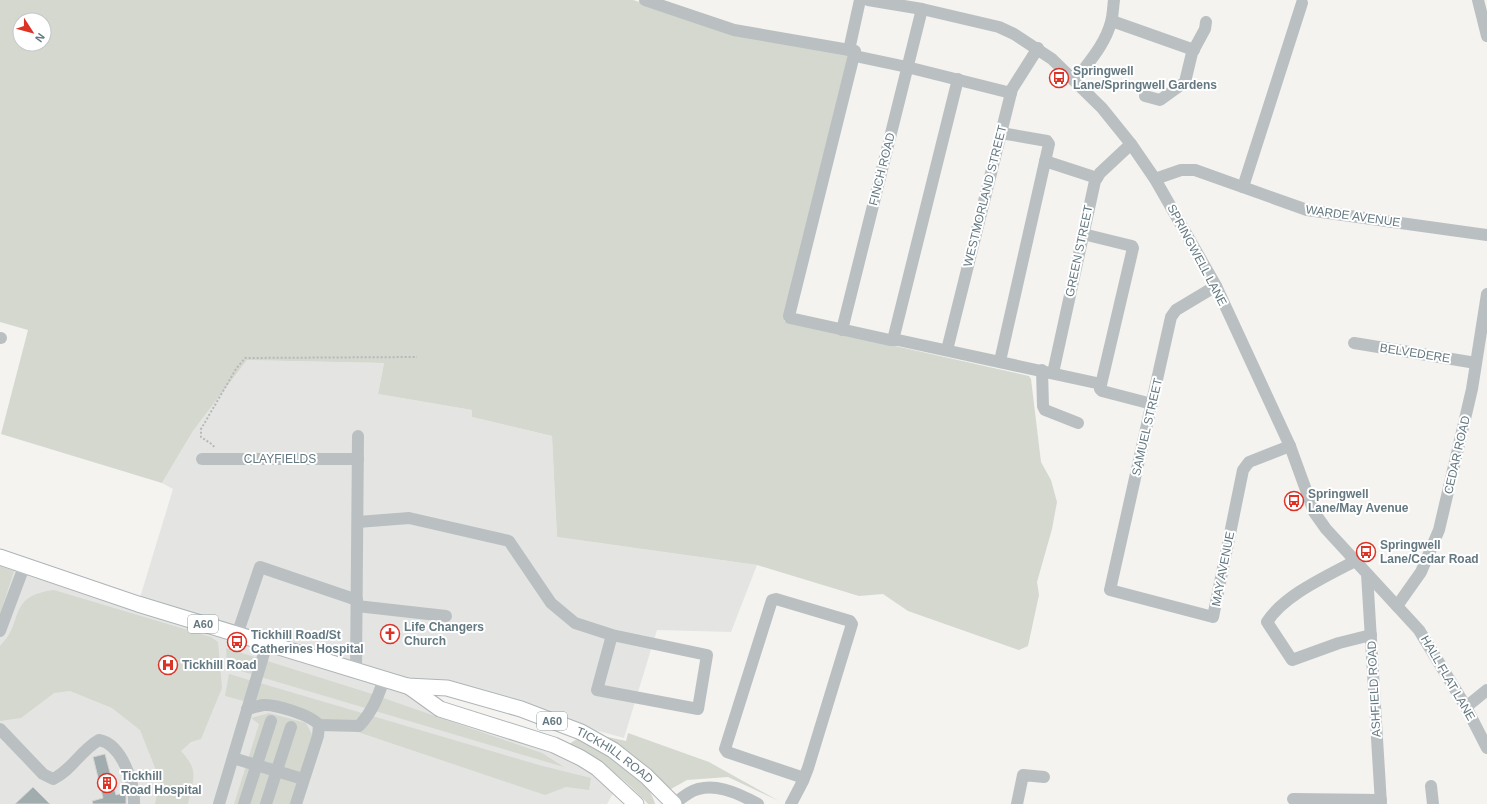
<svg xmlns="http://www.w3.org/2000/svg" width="1487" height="804" viewBox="0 0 1487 804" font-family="Arial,sans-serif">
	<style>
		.built { fill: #e4e5e3 }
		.green { fill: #d4d8cf; fill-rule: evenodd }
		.building { fill: #a1acaf; stroke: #d5d4d3 }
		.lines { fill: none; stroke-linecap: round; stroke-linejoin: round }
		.major-casing { stroke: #aeb4b7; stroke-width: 17 }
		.path { stroke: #b5b9ba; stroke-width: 2; stroke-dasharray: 2 2; stroke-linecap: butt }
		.minor { stroke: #bac0c2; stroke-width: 12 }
		.major { stroke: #fff; stroke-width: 15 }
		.labels { text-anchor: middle; stroke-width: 4; stroke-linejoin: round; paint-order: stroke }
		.shield { fill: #fff; stroke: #92a0a6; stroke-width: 1 }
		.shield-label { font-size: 11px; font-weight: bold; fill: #637880 }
		.poi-label { font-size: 12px; font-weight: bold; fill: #637880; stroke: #fff; text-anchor: start }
		.street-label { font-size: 12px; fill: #637880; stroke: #fff }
	</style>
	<rect width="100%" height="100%" fill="#f4f3f0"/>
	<path class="built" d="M247 360 384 363 378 394 472 410V417L552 436 557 537 757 565 731 632 657 630 624 738 159 610 407 686 440 709 554 745 618 785 607 804H0V557L138 604 173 489 162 483 193 431Z"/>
	<g class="green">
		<path d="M0 0H633L751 36 850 55 784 321 1029 376 1031 379 1041 462 1051 480 1057 502 1052 529 1037 582 1039 595 1028 646 1019 650 908 611 883 594 859 596 757 565 557 537 552 436 472 417V410L378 394 384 363 247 360 193 431 162 483 1 434 28 330 0 322ZM20 20H44V44H20Z"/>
		<path d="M0 566 14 571 0 615Z"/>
		<path d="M54 590 211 637 218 642 222 688 201 739 191 742 181 751C200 772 193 778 188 804H155L160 780 140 730 112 708 70 691 54 693 21 718 0 721V646C25 622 6 596 54 590Z"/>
		<path d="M226 648 369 693 542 753 564 767 227 667Z"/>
		<path d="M229 674 539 765 591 778 589 790 566 787 545 795 346 728 225 696Z"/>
		<path d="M269 713 306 723 315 740 295 804H234L259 724 251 718Z"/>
		<path d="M628 733 709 762 779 801 728 777 687 780 671 789 663 785 603 736 626 741Z"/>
		<path d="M580 737C602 752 649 776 655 804H648C624 778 600 761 569 744Z"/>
	</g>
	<g class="building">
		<path d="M105 754 116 795 126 792V804H93L92 801 103 798 93 757Z"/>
		<path d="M33 787 50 804H15Z"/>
	</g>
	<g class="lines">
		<g class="major-casing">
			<g id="major">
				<path id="s1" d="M0 557 138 604 407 686 447 688 521 709 581 732 613 750 646 776 674 804"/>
				<path d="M408 686 440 709 554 745 581 758 597 768 636 804"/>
			</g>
		</g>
		<path class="path" d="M214 447 213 445 201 437V429L236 369 245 358 417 357"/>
		<g class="minor">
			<path d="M645 0 734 30 855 51 789 316 790 318 890 340H898L1101 384"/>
			<path d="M868 0 922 9 999 27 1014 34 1052 59 1102 108 1131 144 1155 179 1216 286 1290 446 1314 512 1326 529 1419 630 1466 707 1487 748"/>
			<path d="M1478 0 1487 36"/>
			<path d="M1112 21 1194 50"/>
			<path d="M849 50 860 0"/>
			<path d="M855 56 907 67 1011 93"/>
			<path d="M1075 81C1088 63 1105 45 1111 22 1113 15 1113 7 1114 0"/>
			<path d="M1145 96 1160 100 1185 82 1192 53 1205 29 1206 22"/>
			<path d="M1045 161 1097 178"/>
			<path d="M1155 179 1181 170H1195L1307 210 1487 235"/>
			<path d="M1243 187 1302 3"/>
			<path d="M1083 234 1132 246 1133 248 1100 389 1102 391 1152 404"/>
			<path d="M1216 286 1176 310 1171 317 1110 590 1213 617 1243 470 1249 462 1290 446"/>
			<path d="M842 330 922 9"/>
			<path d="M0 338H1"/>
			<path d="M893 340 958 79"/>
			<path d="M1354 343 1476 363"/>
			<path d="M947 350 1012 89 1038 48"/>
			<path d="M1000 361 1049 144 1047 141 1001 133"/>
			<path d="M1042 370 1043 406 1045 410 1078 423"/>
			<path d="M1053 373 1095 181 1100 173 1131 144"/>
			<path d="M202 459H358"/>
			<path d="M358 522 409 518 509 541 551 603 575 623 612 635 707 655 698 709 597 690 612 635"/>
			<path d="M1355 561C1327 576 1284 595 1267 622L1292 660 1339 643 1371 635"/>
			<path d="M1367 574 1381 804"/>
			<path d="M357 606 446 616"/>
			<path d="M1397 606 1421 572 1439 530 1472 389 1487 294"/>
			<path d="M0 631 25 564"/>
			<path d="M237 635 260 567 357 600"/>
			<path d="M356 670 358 436"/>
			<path d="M1466 707 1487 690"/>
			<path d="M247 709C252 708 258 706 263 705 275 704 311 715 319 725L318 736 296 804"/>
			<path d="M319 725 359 726C372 712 378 697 384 679"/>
			<path d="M0 729 43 774 53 779C72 770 81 750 99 740 122 744 135 784 134 804"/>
			<path d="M233 758 303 779"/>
			<path d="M1431 786 1433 804"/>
			<path d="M1293 799 1381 800"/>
			<path d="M219 804 267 643"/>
			<path d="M244 804 271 721"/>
			<path d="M266 804 291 727"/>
			<path d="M674 804C679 800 684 796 689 793 711 780 738 793 758 804"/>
			<path d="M791 804 803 781 808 768 852 624 850 621 776 599 772 600 725 749 727 752 804 778"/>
			<path d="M1017 804 1023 775 1044 777"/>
		</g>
		<use href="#major" class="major"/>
	</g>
	<defs>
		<g id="bus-ring" transform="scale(1)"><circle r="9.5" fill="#fff" stroke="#dd3226" stroke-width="1.5"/><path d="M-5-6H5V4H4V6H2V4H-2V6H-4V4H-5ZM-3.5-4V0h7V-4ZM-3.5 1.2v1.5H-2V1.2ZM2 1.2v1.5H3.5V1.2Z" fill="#dd3226"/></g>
		<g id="church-ring" transform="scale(1)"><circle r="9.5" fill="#fff" stroke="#dd3226" stroke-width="1.5"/><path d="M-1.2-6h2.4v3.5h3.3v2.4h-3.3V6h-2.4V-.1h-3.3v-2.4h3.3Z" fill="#dd3226"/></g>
		<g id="hospital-ring" transform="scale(1)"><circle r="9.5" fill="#fff" stroke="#dd3226" stroke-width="1.5"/><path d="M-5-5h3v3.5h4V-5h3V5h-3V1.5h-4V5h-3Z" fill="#dd3226"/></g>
		<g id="building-ring" transform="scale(1)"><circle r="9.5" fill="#fff" stroke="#dd3226" stroke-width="1.5"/><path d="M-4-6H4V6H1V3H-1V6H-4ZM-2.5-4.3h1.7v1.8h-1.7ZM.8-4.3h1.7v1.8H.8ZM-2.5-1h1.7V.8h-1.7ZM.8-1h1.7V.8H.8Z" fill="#dd3226"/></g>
	</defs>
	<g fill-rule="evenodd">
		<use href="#bus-ring" x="1059" y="78"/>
		<use href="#bus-ring" x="1294" y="501"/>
		<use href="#bus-ring" x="1366" y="552"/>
		<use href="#church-ring" x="390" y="634"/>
		<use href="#bus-ring" x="237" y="642"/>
		<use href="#hospital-ring" x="168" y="665"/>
		<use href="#building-ring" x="107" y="783"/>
	</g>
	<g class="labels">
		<g class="shield">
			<rect x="188" y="615" width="30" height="18" rx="3"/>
			<rect x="537" y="712" width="30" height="18" rx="3"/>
		</g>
		<g class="shield-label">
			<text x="203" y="628">A60</text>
			<text x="552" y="725">A60</text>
		</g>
		<g class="poi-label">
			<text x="1073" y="75">Springwell<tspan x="1073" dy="14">Lane/Springwell Gardens</tspan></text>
			<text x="1308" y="498">Springwell<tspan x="1308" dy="14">Lane/May Avenue</tspan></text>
			<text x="1380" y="549">Springwell<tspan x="1380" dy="14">Lane/Cedar Road</tspan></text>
			<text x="404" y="631">Life Changers<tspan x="404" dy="14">Church</tspan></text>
			<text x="251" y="639">Tickhill Road/St<tspan x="251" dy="14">Catherines Hospital</tspan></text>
			<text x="182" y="669">Tickhill Road</text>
			<text x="121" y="780">Tickhill<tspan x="121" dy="14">Road Hospital</tspan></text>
		</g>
		<g class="street-label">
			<text transform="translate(882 169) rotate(-76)" y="4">FINCH ROAD</text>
			<text transform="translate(985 196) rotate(-76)" y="4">WESTMORLAND STREET</text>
			<text transform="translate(1353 216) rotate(8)" y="4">WARDE AVENUE</text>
			<text transform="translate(1079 251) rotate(-78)" y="4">GREEN STREET</text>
			<text transform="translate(1197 255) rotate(62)" y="4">SPRINGWELL LANE</text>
			<text transform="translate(1415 353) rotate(9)" y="4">BELVEDERE</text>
			<text transform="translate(1147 427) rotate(-77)" y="4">SAMUEL STREET</text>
			<text transform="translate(1457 455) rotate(-77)" y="4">CEDAR ROAD</text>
			<text x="280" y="463">CLAYFIELDS</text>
			<text transform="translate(1223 569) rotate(-79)" y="4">MAY AVENUE</text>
			<text transform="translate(1448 678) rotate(60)" y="4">HALL FLAT LANE</text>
			<text transform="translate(1374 689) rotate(-93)" y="4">ASHFIELD ROAD</text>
			<text dy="4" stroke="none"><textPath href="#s1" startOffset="649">TICKHILL ROAD</textPath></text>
		</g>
	</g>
	<g transform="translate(32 32) rotate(126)"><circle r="19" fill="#ffffff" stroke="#c1c9cc"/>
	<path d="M0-3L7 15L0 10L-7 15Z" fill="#dd3226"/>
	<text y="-6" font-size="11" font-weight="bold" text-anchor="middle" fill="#637880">N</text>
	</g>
</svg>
